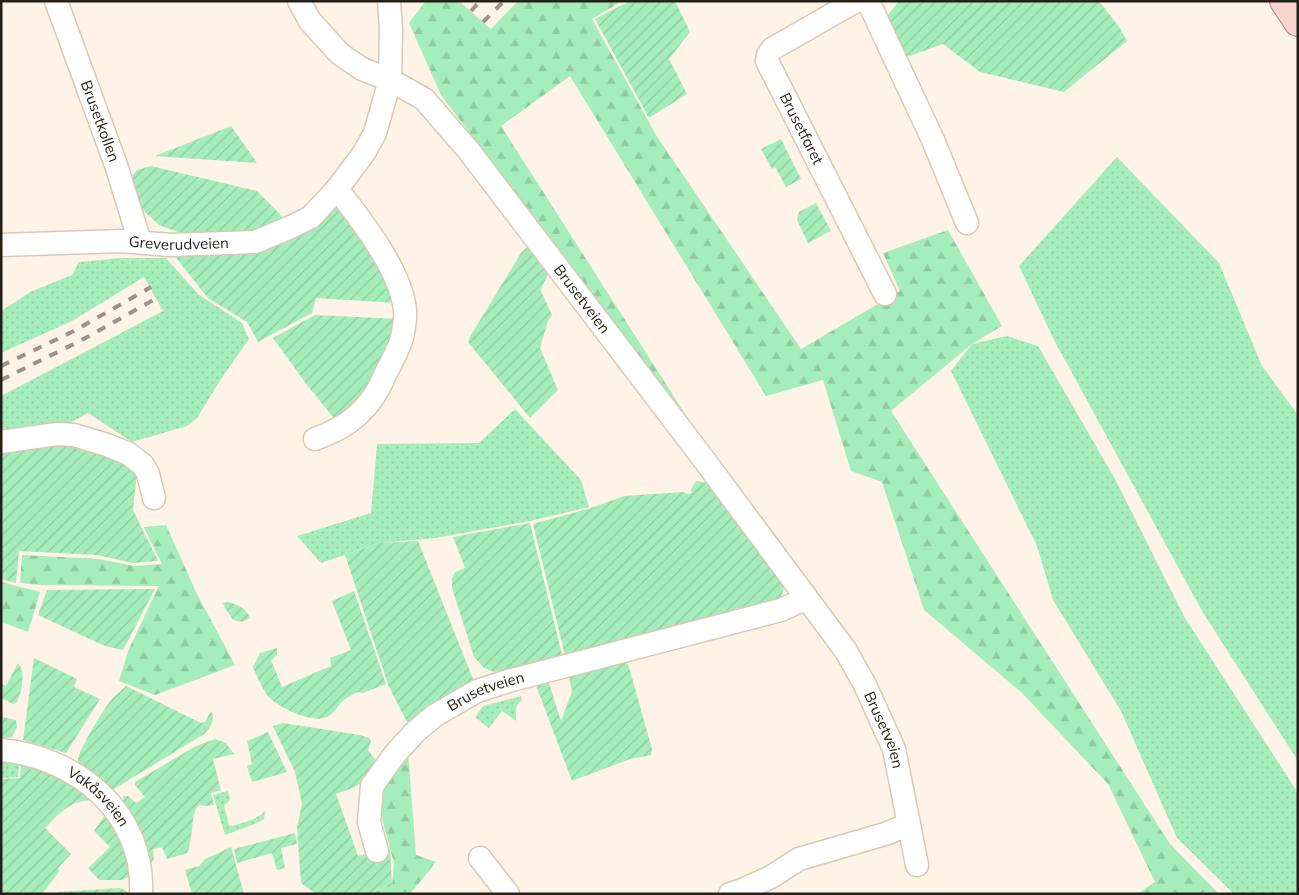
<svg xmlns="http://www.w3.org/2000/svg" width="1299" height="895" viewBox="0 0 1299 895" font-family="Mulish,sans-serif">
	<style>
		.grass { fill: url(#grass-dots) }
		.forest { fill: url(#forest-firs) }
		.garden { fill: url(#garden-furrows) }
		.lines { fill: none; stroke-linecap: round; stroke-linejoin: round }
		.minor-casing { stroke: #d9c9b3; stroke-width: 25 }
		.major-casing { stroke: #ae837a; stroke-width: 30 }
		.minor { stroke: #fff; stroke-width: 22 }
		.major { stroke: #fad4ce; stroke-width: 28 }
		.rail { stroke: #9a9287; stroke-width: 4; stroke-dasharray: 9 9; stroke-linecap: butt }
		.labels { text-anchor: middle; stroke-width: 4; stroke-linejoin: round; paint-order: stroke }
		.street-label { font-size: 15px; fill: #262018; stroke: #fef3e6 }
	</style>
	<defs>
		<pattern id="grass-dots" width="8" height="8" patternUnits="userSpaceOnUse" patternTransform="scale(1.25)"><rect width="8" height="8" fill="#a5edba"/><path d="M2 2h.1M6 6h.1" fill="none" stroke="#8ecb9f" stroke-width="1.8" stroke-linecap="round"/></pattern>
		<pattern id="forest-firs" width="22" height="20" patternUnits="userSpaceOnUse" patternTransform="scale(1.25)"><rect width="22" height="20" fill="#a5edba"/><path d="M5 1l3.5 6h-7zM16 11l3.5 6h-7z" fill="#8ecb9f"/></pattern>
		<pattern id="garden-furrows" width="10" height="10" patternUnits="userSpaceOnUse" patternTransform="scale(1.25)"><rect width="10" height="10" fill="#a5edba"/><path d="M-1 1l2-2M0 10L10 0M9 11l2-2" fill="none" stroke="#8ecb9f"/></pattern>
	</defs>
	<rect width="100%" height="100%" fill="#fef3e6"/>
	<g class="grass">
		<path d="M1117 157 1219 263 1262 366 1298 415V761L1202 611 1054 340 1019 266Z"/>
		<path d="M120 258H166L198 294 242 323 249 339 219 382 197 418 187 426 132 442 88 413 66 425 1 435V396L163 311 144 277 72 321 1 353V311L32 291 72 275 79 262Z"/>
		<path d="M1007 336 1038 346 1115 479 1185 618 1298 793V894H1234L1177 838 1121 711 1053 600 1037 546 951 371 972 344Z"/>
		<path d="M515 409 581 480 589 507 530 521 435 538 379 543 321 563 297 536 371 513 377 444 479 443Z"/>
		<path d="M521 696 522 701C514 704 516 713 516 721L502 711 489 728 475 717 483 706Z"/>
		<path d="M1 761 19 763 18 777 1 778Z"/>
		<path d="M228 791 230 801 224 805 229 825 232 826C237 825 256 819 259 816 261 815 263 813 265 811L264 819 257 823 225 835 213 795Z"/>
	</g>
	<g class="forest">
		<path d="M426 1H462L461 3 491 29 518 1H622L592 19 656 135 801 349 900 291 883 253 948 230 1002 326 972 344 891 411 1170 844 1219 894H1137L1155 882 1108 784 1021 692 924 610 882 482 851 471 823 380 766 396 570 76 501 126 689 420 441 95 409 23Z"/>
		<path d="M166 525 197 594 235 665 155 695 119 681 128 651 159 586 40 585 20 583 22 555 98 559 135 566 162 564 144 527Z"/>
		<path d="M1 582 40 592 28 632 1 622Z"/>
		<path d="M408 751 416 855 436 862 410 894H369L392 886 394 863 379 808 382 789Z"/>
	</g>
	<g class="garden">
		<path d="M630 1H675L690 32 669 59 687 94 649 118 595 19Z"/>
		<path d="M899 1H1099L1120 28 1127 41 1064 92 980 72 943 44 904 58 884 20Z"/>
		<path d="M231 126 257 163 155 156Z"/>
		<path d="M781 139 801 179 786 187 775 167 772 169 761 149Z"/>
		<path d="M151 166 257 191 282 216 283 221 262 231 201 236 178 232 159 225 143 210 130 178 137 170Z"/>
		<path d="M816 203 831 231 808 243 797 220 799 212Z"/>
		<path d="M341 207 351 217 398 303 316 298 312 313 258 342 247 322 208 298 173 254 322 219 336 208Z"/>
		<path d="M532 246 549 267 548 275 542 286 541 291 552 315 548 321 540 348 558 390 530 418 468 342 471 335 521 253 527 247Z"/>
		<path d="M315 315 399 319 376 382 337 422 307 385 273 338Z"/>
		<path d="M69 443 139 454 133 510 158 561 133 563 97 555 19 551 16 583 1 579V447Z"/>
		<path d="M696 481 708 483 783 579C785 590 783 596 775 603L565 655 533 524 591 508 624 496 683 492 689 494 692 493 691 489Z"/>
		<path d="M530 523 562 655 494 672 484 668 474 657 452 588V579L455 572 465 568 453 537Z"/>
		<path d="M418 541 475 684 409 726 389 687 345 555 379 543Z"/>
		<path d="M155 589 123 650 105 646 38 615 47 590Z"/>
		<path d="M354 591 386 684 363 693 358 692C353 694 348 697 344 700 336 706 336 714 324 718 309 722 277 707 267 695 261 686 257 677 253 667L260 653 277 648V655L271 660 282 687 331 666 330 658 351 650 332 601Z"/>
		<path d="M227 602C237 604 246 608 250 618L242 622 233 620 222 603Z"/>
		<path d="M624 657 629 667 652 749 651 755 630 759 572 781 537 688 540 681 547 677 561 721 572 691 568 673Z"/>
		<path d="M34 658 77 679 74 687 100 699 66 753 23 740Z"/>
		<path d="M18 663C26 672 22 691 17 702L13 704 1 698V684L6 686Z"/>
		<path d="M126 686 201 723 205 722 211 711C216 719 210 728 204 734L109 792C102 786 80 769 78 761 76 754 105 707 111 700 116 695 121 690 126 686Z"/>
		<path d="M1 712 3 717 16 720 17 727 12 737 1 740Z"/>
		<path d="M283 723 360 735 369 738 371 741 368 750 377 762C364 784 359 786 336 794L358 856 390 849 392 886 368 894H316L301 883 297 828 302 804 295 772 273 726Z"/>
		<path d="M268 732 287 772 252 782 247 766 252 764 247 741Z"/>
		<path d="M215 739 226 743 234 754 213 759 221 790 211 793 214 805 205 806 199 805C190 812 194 839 187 853L167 859 162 847 153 849 154 859 151 863 147 862 124 805 123 796H128L136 803 145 797 135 785V782L196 746Z"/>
		<path d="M21 764 45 768 95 800C70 800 62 811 45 828L71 854 58 868 59 872 42 894H1V779L20 778Z"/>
		<path d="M105 815C123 827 126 856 130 876L122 880H99L88 868 110 847 94 831Z"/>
		<path d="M295 833 297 844 281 848 285 868 277 870 272 853 237 863 234 849Z"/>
		<path d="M231 847 244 894H192L185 870 199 866 205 859Z"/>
		<path d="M120 888 127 891 128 894H56L58 892Z"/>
	</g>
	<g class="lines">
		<g class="minor-casing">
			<g id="minor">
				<path id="s1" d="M56 1 116 165 140 242"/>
				<path id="s2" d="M299 1 310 21 340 54 362 69 390 80 424 99 469 151 702 457 846 651 865 685 894 749 917 865"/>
				<path id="s3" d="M856 1 772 49 768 55 767 61 885 294"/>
				<path d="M868 1 933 140 967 223"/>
				<path id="s4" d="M1 245 121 241 170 245 255 242 291 227 311 217 337 189 364 153 375 133 390 80 391 29 389 1"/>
				<path d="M315 439C349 427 371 409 385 375 391 362 401 347 403 333 404 326 406 317 405 310 401 270 361 220 337 189"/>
				<path d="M1 442 57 434 74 435 107 445 129 454 143 465 148 474 154 498"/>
				<path id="s5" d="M1 750C77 757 145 813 141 894"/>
				<path id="s6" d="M377 851 369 822 372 786 395 754 415 732 434 716 477 691 508 681 781 610 796 603 805 595"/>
				<path d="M480 858 508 894"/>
				<path d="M730 894 740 891 771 877 799 859 885 834 908 825"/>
			</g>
		</g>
		<g class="major-casing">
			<path id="major" d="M1284 1 1298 22"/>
		</g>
		<use href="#minor" class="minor"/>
		<use href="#major" class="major"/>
		<g class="rail">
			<path d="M471 11 480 1"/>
			<path d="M483 22 504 1"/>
			<path d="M1 366 74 331 151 287"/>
			<path d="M1 380 80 341 157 298"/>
		</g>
	</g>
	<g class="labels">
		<g class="street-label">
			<text dy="5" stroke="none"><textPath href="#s1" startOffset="128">Brusetkollen</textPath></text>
			<text dy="5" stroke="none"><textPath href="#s3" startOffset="186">Brusetfaret</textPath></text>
			<text dy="5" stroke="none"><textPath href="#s4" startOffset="178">Greverudveien</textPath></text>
			<text dy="5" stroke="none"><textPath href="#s2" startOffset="418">Brusetveien</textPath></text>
			<text dy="5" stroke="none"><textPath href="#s6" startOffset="218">Brusetveien</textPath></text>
			<text dy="5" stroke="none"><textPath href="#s2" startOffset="946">Brusetveien</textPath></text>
			<text dy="5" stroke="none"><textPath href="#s5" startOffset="111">Vakåsveien</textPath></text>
		</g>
	</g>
	<rect width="1299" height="895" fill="none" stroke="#262018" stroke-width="5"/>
</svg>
